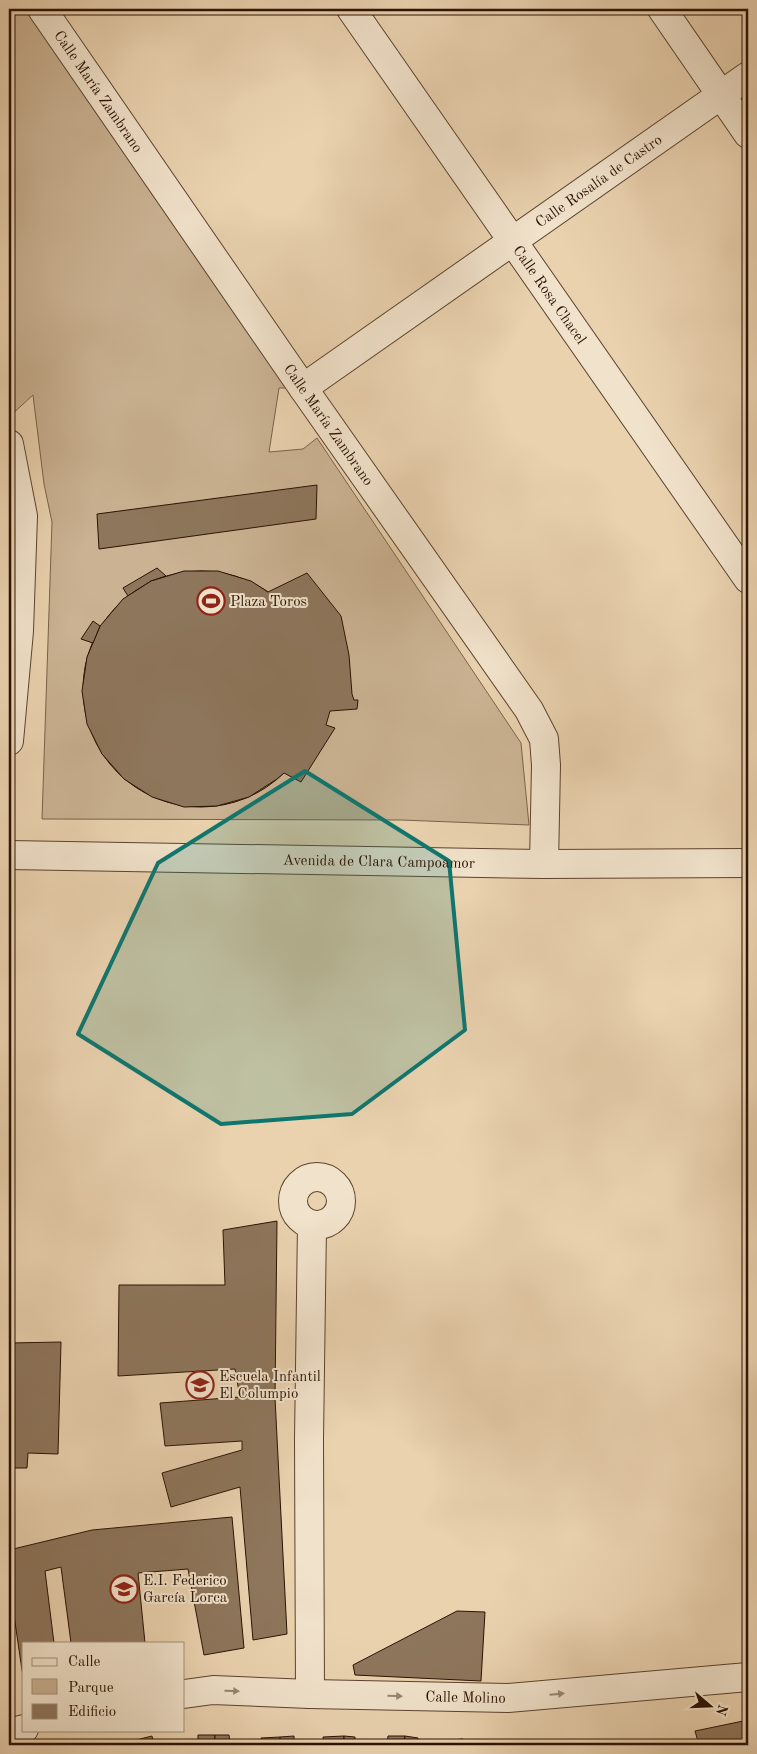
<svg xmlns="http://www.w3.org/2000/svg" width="757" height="1754" viewBox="0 0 757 1754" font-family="'Old Standard TT',serif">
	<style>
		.green { fill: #cab292; stroke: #7a624a }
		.building { fill: #8e765c; stroke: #2b1303 }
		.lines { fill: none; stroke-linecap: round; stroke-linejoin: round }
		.minor-casing { stroke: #5b432e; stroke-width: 30 }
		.minor { stroke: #f1e2cb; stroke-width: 28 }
		.oneway { fill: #988571 }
		.marked { fill: #0f766e; fill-opacity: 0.2; stroke: #0f766e; stroke-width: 4; stroke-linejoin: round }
		.labels { text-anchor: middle; stroke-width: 4; stroke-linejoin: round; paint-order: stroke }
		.street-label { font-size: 15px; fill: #2b1303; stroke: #f1e2cb }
		.poi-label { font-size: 15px; fill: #2b1303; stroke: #f1e2cb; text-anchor: start }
	</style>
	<rect width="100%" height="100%" fill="#ead2af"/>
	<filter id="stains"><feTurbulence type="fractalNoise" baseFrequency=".004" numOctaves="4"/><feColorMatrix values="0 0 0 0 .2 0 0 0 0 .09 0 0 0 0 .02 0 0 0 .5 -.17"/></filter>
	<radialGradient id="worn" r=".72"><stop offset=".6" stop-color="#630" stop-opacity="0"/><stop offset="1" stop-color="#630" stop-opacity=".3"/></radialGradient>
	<path class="green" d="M9 9H43L303 388H279L269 452 303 449 317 438 521 743 529 825 401 820 42 819 52 522 44 484 33 395 9 417Z"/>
	<g class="building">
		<path d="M317 485 316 519 99 549 97 514Z"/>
		<path d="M157 568 166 576 151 581 128 596 123 588Z"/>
		<circle cx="201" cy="689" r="118"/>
		<path d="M184 571H218L251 581 268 592 307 573 341 616 349 655 352 694 354 700H358L357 709 330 711 326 725 335 728 301 782 284 773 277 779 249 797 217 806 184 807 152 797 124 779 102 754 87 724 82 691 87 657 100 626 123 599 151 581Z"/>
		<path d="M93 621 100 626 93 643 81 639Z"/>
		<path d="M277 1221 275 1398 287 1634 253 1640 240 1487 171 1507 162 1473 242 1450V1441L165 1446 160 1403 240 1397 235 1369 118 1376 119 1285H225L223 1230Z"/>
		<path d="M61 1342 58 1454 28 1453 27 1468H9V1343Z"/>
		<path d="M232 1517 244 1648 204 1655 188 1569 138 1573 145 1643H71L61 1567 45 1571 54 1643H24L23 1677 9 1581V1550L92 1530Z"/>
		<path d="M457 1611 485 1612 481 1681 355 1675 353 1665Z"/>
		<path d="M748 1720V1745H699L695 1731Z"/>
		<path d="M198 1735H215V1745H183V1742L198 1741Z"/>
		<path d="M215 1735H229L230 1742H245V1745H215Z"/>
		<path d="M152 1736 154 1745 169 1741 170 1745H138L136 1740Z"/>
		<path d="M294 1736V1742H309V1745H279L280 1737Z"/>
		<path d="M344 1736V1745H309V1742H324L323 1737Z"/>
		<path d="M344 1736 355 1737V1744L371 1745H344Z"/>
		<path d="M388 1736H405L404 1745H371L387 1744Z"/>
		<path d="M405 1736 418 1738V1744L430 1745H404Z"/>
		<path d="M280 1737 279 1745H245V1742L262 1743 261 1738Z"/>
		<path d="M463 1739 465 1745H451V1740Z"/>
		<path d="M136 1740 138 1745H124Z"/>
	</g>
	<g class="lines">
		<g class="minor-casing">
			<g id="minor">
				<path id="s1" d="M42 9 303 388 529 710 544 739 546 765 544 864"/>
				<path id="s2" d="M351 9 748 579"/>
				<path d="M662 9 748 134"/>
				<path id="s3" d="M303 388 748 76"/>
				<path d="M9 444 23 516 19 631 9 741"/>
				<path id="s4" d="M9 855 544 864 748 863"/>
				<circle cx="317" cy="1201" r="24"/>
				<path id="s5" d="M184 1694 213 1690 310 1694 508 1698 748 1677"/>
				<path d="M310 1694 309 1439 312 1225"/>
				<path d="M9 1733 24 1729"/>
			</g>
		</g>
		<use href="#minor" class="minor"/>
	</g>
	<defs><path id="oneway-solid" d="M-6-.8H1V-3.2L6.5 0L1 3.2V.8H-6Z" transform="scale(1.25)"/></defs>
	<g class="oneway">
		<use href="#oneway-solid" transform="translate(232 1691) rotate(2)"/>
		<use href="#oneway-solid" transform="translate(557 1694) rotate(-5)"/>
		<use href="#oneway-solid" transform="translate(395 1696) rotate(1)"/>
	</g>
	<path class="marked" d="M305 771 449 861 465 1030 352 1114 221 1124 78 1034 158 863Z"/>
	<defs>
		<g id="stadium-ring" transform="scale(1.4375)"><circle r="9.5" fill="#f1e2cb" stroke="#8f2418" stroke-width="1.5"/><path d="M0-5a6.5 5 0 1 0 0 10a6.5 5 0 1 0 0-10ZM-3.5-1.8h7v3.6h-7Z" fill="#8f2418"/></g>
		<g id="school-ring" transform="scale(1.4375)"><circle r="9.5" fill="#f1e2cb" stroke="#8f2418" stroke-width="1.5"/><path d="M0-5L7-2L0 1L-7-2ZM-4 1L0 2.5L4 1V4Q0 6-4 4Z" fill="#8f2418"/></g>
	</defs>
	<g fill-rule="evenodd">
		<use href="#stadium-ring" x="211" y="601"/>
		<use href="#school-ring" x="200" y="1385"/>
		<use href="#school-ring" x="124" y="1589"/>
	</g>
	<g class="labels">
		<g class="street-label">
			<text dy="5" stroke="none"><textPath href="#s1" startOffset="100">Calle María Zambrano</textPath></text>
			<text dy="5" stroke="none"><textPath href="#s3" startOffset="361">Calle Rosalía de Castro</textPath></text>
			<text dy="5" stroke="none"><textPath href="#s2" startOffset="348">Calle Rosa Chacel</textPath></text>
			<text dy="5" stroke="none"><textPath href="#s1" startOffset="505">Calle María Zambrano</textPath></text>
			<text dy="5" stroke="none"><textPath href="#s4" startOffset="370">Avenida de Clara Campoamor</textPath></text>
			<text dy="5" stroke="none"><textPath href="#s5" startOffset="282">Calle Molino</textPath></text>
		</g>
		<g class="poi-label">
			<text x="230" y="606">Plaza Toros</text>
			<text x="219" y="1381">Escuela Infantil<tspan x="219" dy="17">El Columpio</tspan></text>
			<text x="143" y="1585">E.I. Federico<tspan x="143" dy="17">García Lorca</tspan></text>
		</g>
	</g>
	<rect width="757" height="1754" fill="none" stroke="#ead2af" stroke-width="30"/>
	<rect x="10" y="10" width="737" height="1734" fill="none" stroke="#2b1303" stroke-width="2.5"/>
	<rect x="15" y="15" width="727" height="1724" fill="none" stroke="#2b1303"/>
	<rect x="22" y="1642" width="162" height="90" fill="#f1e2cb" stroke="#a28f7b"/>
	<rect x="32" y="1658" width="25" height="8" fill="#f1e2cb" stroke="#a28f7b"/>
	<text x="68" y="1666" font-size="15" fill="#2b1303">Calle</text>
	<rect x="32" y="1679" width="25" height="15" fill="#cab292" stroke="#a28f7b"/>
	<text x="68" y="1692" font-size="15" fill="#2b1303">Parque</text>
	<rect x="32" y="1704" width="25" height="15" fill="#8e765c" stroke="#a28f7b"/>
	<text x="68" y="1716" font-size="15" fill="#2b1303">Edificio</text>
	<g transform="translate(710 1706) rotate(109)" stroke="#f1e2cb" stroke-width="4" paint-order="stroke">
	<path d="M0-4L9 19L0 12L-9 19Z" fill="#2b1303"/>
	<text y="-8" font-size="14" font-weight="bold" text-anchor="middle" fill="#2b1303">N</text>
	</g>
	<rect width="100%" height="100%" filter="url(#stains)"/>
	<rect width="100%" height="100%" fill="url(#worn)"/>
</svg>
